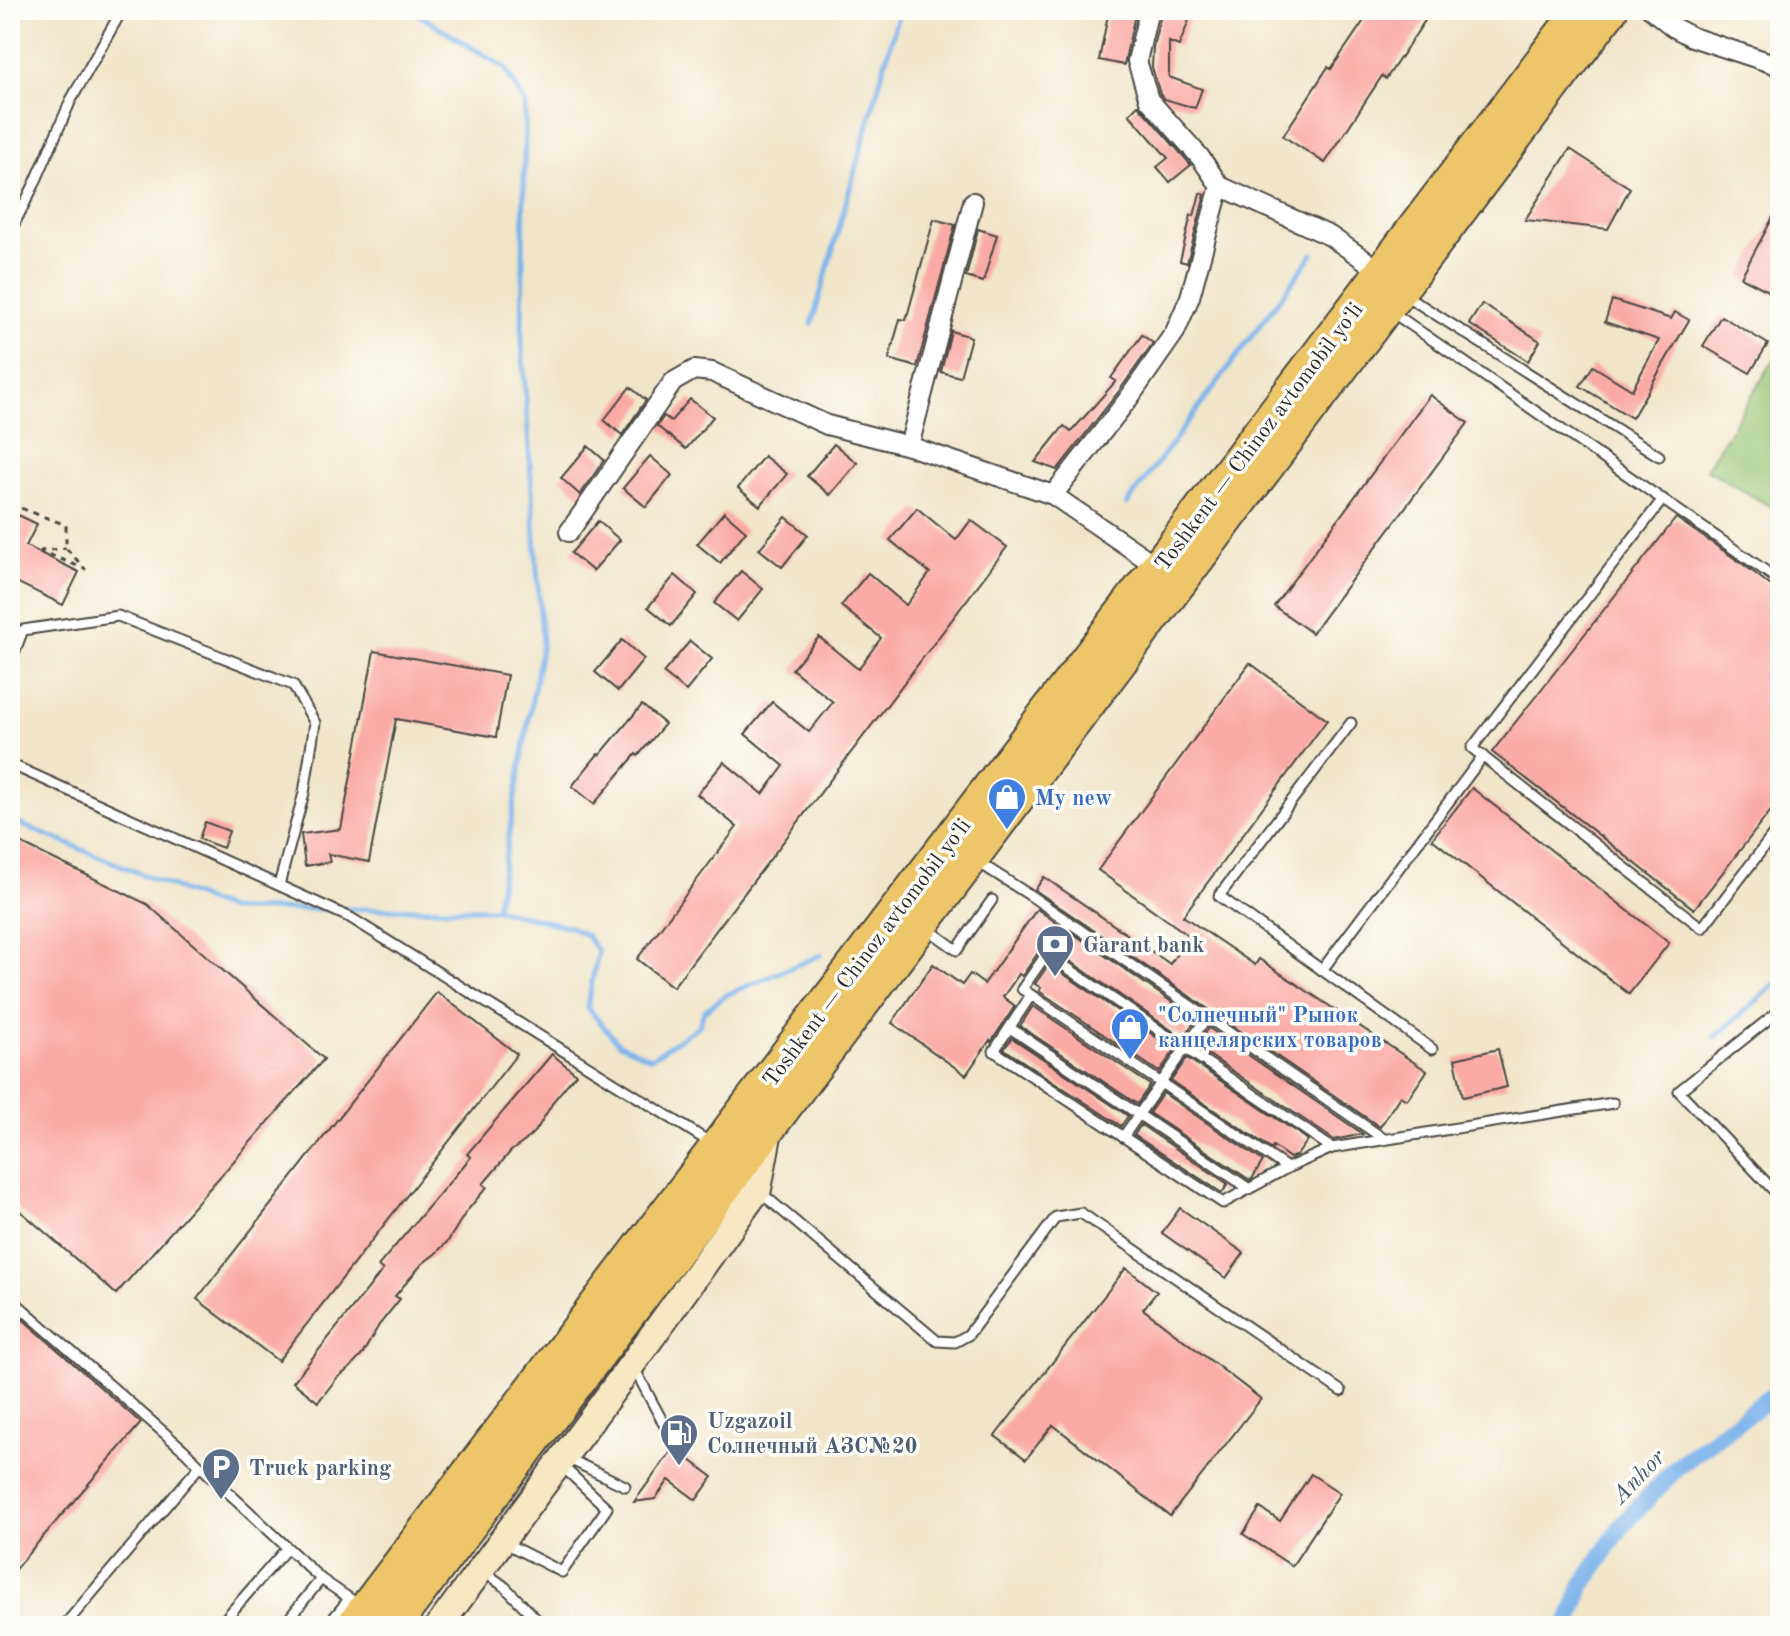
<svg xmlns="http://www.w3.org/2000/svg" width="1790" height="1636" viewBox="0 0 1790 1636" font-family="'Old Standard TT',serif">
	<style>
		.green { fill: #98c574; stroke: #627850; stroke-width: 2 }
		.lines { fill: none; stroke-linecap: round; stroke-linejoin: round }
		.stream { stroke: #7cb3eb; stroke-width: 5 }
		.canal { stroke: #7cb3eb; stroke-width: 18 }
		.building { fill: #fbaba5 }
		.lane-casing { stroke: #494743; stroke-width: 13 }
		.street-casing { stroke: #494743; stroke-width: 22 }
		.secondary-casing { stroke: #494743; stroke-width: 30 }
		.highway-casing { stroke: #494743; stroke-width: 38 }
		.path { stroke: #494743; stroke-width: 3; stroke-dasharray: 6 6; stroke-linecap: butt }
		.lane { stroke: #fff; stroke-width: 9 }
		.street { stroke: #fff; stroke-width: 18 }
		.secondary { stroke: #f7e8c3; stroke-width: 26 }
		.highway { stroke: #ecc669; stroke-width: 34 }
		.labels { text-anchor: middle; stroke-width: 7; stroke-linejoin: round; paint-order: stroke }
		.street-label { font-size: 22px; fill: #2b2b2b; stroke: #fdfcf7 }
		.shop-label { font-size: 22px; font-weight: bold; fill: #366cbe; stroke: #fdfcf7; text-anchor: start }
		.service-label { font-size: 22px; font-weight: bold; fill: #4e5e75; stroke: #fdfcf7; text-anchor: start }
		.water-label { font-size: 24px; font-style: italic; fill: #475b6e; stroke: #fdfcf7 }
	</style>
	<rect width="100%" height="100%" fill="#fdfcf7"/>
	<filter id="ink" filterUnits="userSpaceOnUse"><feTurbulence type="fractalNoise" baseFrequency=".0125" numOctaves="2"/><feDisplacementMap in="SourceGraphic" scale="16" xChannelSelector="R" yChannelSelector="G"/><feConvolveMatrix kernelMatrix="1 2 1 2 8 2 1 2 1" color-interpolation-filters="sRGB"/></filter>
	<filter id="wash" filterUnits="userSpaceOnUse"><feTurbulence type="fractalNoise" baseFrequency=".006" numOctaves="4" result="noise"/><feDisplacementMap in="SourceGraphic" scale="32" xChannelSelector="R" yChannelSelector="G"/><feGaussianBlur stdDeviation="1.8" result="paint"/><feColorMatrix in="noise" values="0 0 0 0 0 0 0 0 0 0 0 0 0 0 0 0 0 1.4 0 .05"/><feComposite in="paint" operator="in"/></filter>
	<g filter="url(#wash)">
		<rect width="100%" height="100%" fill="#f0e5c8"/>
		<path class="green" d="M1780 350V512L1706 469Z"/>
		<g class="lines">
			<g class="stream">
				<path d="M411 10 505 68 525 104 522 342 542 643 496 909"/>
				<path d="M812 324 899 13 896 10"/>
				<path d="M1127 504 1313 254"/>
				<path d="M10 820 229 910 327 909"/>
				<path d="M337 909H496L570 927 586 935 598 952 587 1007 619 1044 651 1058 699 1026 704 1011 728 994 821 955"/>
				<path d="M1715 1037 1780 980"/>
			</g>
			<path class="canal" d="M1568 1626 1582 1586 1621 1527 1678 1466 1780 1390"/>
		</g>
		<g id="blocks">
			<g class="building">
				<path d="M1109 10H1136L1124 65 1099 60Z"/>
				<path d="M1162 10H1193L1179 46 1169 42V77L1202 89 1195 108 1164 99 1160 94 1152 67 1153 47Z"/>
				<path d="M1352 10H1432L1386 79 1382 76 1325 163 1283 136 1328 67 1331 69 1365 19Z"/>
				<path d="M1138 105 1191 165 1170 182 1157 167 1168 158 1129 114Z"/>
				<path d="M1570 149 1630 188 1608 229 1525 220Z"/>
				<path d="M1200 193 1205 195 1187 263 1180 261 1191 215 1194 216Z"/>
				<path d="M1780 204V297L1741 277Z"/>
				<path d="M934 219 955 225 917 367 889 359 900 319 906 320Z"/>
				<path d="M978 229 997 235 983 282 966 277Z"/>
				<path d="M1612 300 1671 319 1675 312 1689 320 1632 418 1580 386 1593 366 1632 390 1659 340 1605 322Z"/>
				<path d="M1482 304 1540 341 1528 361 1469 324Z"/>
				<path d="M1721 316 1768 344 1750 373 1703 346Z"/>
				<path d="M951 331 971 337 960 377 941 372Z"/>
				<path d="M1142 335 1153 343 1119 391 1057 470 1035 462 1064 426 1071 432 1116 381 1111 378Z"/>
				<path d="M630 387 646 400 622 435 604 420Z"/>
				<path d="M1430 395 1468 423 1312 633 1274 606Z"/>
				<path d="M690 399 713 417 686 449 657 426 664 416 671 421Z"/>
				<path d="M834 444 857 463 830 495 807 476Z"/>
				<path d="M588 446 604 460 580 495 561 478Z"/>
				<path d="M650 456 672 475 646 507 623 488Z"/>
				<path d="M764 456 787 474 760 506 738 488Z"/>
				<path d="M917 508 956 540 971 520 1007 547 673 987 637 959 737 827 697 794 724 762 763 794 784 766 745 734 772 702 809 732 833 702 792 669 819 637 858 669 881 638 841 606 868 573 906 605 930 573 890 540Z"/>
				<path d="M10 511 37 524 26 546 79 572 63 605 10 579Z"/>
				<path d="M724 512 746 531 720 563 697 544Z"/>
				<path d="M786 517 808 535 782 567 759 549Z"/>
				<path d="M1676 518 1747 567 1780 593V799L1694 909 1492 752Z"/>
				<path d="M598 521 620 540 593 571 571 553Z"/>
				<path d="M741 571 763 589 737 621 714 603Z"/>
				<path d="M675 575 697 594 671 626 648 607Z"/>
				<path d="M622 640 644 659 618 691 595 672Z"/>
				<path d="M690 641 712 659 686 691 663 673Z"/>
				<path d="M374 651 507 675 496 737 396 719 369 862 328 854 330 862 305 866 301 834 341 829Z"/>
				<path d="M1250 663 1327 720 1183 916 1255 965 1259 959 1427 1071 1407 1100 1400 1096 1380 1127 1035 890 1044 877 1170 964 1189 936 1098 870Z"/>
				<path d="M642 705 665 724 638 756 636 754 594 804 572 786 598 754 600 755Z"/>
				<path d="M1472 788 1669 943 1629 994 1432 839Z"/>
				<path d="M205 822 229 831 223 848 199 839Z"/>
				<path d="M10 838 147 904 324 1059 116 1294 10 1202Z"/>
				<path d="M1037 909 1058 924 1022 976 1019 974 1003 997 1015 1006 991 1042 990 1040 966 1075 892 1023 933 964 962 985 970 974 984 984Z"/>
				<path d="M1071 932 1196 1019 1183 1038 1057 952Z"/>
				<path d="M1049 964 1175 1050 1159 1072 1039 991 1041 988 1035 984Z"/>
				<path d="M437 992 517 1054 278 1361 197 1299Z"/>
				<path d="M1033 1006 1150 1085 1137 1104 1020 1026Z"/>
				<path d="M1209 1028 1363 1134 1334 1140 1196 1046Z"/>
				<path d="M1012 1038 1128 1116 1121 1126 1004 1049Z"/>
				<path d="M1498 1049 1507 1087 1463 1097 1455 1059Z"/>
				<path d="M552 1054 576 1074 555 1099 537 1129 525 1141 511 1151 483 1184 487 1187 466 1212 448 1241 435 1254 422 1264 395 1296 400 1299 379 1325 362 1355 350 1368 337 1378 318 1402 293 1382 383 1270 378 1266 471 1157 467 1154Z"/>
				<path d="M1187 1058 1308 1140 1297 1155 1290 1158 1273 1146 1272 1149 1171 1081Z"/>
				<path d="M1163 1093 1263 1161 1252 1179 1250 1180 1149 1113Z"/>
				<path d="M1141 1125 1228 1184 1222 1193 1134 1135Z"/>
				<path d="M1180 1208 1244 1253 1226 1278 1162 1233Z"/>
				<path d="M1126 1268 1157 1292 1143 1309 1261 1399 1170 1516 1053 1425 1026 1459 995 1436Z"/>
				<path d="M10 1308 141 1423 10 1575Z"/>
				<path d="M698 1442 686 1457 713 1477 696 1500 669 1480 655 1499 634 1502 676 1445Z"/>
				<path d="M1311 1474 1340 1493 1292 1566 1243 1534 1260 1508 1280 1521Z"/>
			</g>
		</g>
	</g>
	<g filter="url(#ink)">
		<use href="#blocks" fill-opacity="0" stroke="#494743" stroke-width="2"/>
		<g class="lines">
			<g class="lane-casing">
				<g id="lane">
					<path d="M10 232 34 185 71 100 122 10"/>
					<path d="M1405 295 1659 456"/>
					<path d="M1392 312 1780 581"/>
					<path d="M1663 499 1472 748 1702 928 1780 826"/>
					<path d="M10 664 23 630 118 616 293 685 315 723 304 793 279 885"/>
					<path d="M1351 723 1219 896 1432 1049"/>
					<path d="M10 764 351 918 711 1143"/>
					<path d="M978 862 1031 896 1384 1139"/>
					<path d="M1069 922 1022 989 1287 1168"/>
					<path d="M928 929 957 950 992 900"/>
					<path d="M1047 954 1332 1148"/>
					<path d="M1322 970 1483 756"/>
					<path d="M1031 995 994 1051 1223 1203 1287 1168 1332 1148 1613 1103"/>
					<path d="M1780 1010 1679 1091 1780 1197"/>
					<path d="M1010 1028 1248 1188"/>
					<path d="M1123 1137 1207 1017"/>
					<path d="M760 1192 937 1341 955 1342 968 1335 1056 1217 1081 1213 1341 1391"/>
					<path d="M10 1298 185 1451 200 1466"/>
					<path d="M633 1366 667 1430"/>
					<path d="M567 1458 625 1486"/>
					<path d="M505 1543 562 1572 607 1508 561 1465"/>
					<path d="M482 1570 505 1587 543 1626"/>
					<path d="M64 1626 192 1475 200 1466 321 1579 359 1605"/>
					<path d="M219 1626 287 1548"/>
					<path d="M283 1626 321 1579"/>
					<path d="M327 1626 349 1599"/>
				</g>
			</g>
			<g class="street-casing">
				<g id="street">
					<path d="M1149 10 1137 61 1149 100 1200 157 1220 186 1330 236 1382 272"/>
					<path d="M1652 10 1673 27 1692 37 1780 66"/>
					<path d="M1727 10H1736"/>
					<path d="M909 446 973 202"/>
					<path d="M1053 495 1129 398 1175 332 1190 297 1220 186"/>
					<path d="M569 532 673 382 694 370 712 372 827 425 909 446 1053 495 1158 567"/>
				</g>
			</g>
			<g class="secondary-casing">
				<path id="secondary" d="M439 1626 632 1364 758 1189 769 1130"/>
			</g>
			<g class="highway-casing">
				<g id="highway">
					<path d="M353 1626 1581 10"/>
					<path d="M393 1626 1610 10"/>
				</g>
			</g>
			<path class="path" d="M10 504 66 525V548L85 569 41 551 66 548"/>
			<use href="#lane" class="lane"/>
			<use href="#street" class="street"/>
			<use href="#secondary" class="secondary"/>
			<use href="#highway" class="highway"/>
		</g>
	</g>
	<defs>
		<g id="shop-pin" transform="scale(2)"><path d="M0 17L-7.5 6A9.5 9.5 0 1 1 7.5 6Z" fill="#3f7fe0" stroke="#fdfcf7"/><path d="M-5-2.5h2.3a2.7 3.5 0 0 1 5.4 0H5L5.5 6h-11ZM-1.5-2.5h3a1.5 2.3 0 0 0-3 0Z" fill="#fff"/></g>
		<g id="bank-pin" transform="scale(2)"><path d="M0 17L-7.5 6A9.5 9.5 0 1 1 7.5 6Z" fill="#5c6f8a" stroke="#fdfcf7"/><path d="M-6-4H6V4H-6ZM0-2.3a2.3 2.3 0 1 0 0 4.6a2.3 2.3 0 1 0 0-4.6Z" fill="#fff"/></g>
		<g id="fuel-pin" transform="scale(2)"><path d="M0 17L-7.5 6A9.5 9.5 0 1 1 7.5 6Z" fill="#5c6f8a" stroke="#fdfcf7"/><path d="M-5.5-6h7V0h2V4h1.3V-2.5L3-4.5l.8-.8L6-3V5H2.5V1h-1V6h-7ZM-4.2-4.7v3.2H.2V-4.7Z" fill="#fff"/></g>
		<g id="parking-pin" transform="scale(2)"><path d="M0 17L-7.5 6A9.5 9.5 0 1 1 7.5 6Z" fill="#5c6f8a" stroke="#fdfcf7"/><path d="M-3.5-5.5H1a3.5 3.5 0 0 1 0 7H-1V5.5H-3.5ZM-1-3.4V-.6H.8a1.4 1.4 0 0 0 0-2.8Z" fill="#fff"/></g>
	</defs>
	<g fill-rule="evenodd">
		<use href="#shop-pin" x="1007" y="797"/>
		<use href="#bank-pin" x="1055" y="944"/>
		<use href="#shop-pin" x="1130" y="1027"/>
		<use href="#fuel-pin" x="679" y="1433"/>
		<use href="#parking-pin" x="221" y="1467"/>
	</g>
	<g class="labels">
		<g class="street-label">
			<text transform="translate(1258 436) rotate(-53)" y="8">Toshkent — Chinoz avtomobil yoʻli</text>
			<text transform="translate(866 952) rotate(-53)" y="8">Toshkent — Chinoz avtomobil yoʻli</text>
		</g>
		<g class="shop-label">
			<text x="1035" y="805">My new</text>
			<text x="1158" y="1022">"Солнечный" Рынок<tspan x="1158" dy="25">канцелярских товаров</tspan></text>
		</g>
		<g class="service-label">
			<text x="1083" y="952">Garant bank</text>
			<text x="707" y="1428">Uzgazoil<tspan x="707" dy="25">Солнечный АЗС№20</tspan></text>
			<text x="249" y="1475">Truck parking</text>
		</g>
		<g class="water-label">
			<text transform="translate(1638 1476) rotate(-46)" y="8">Anhor</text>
		</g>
	</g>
	<rect width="1790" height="1636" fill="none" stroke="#fdfcf7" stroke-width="40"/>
</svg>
